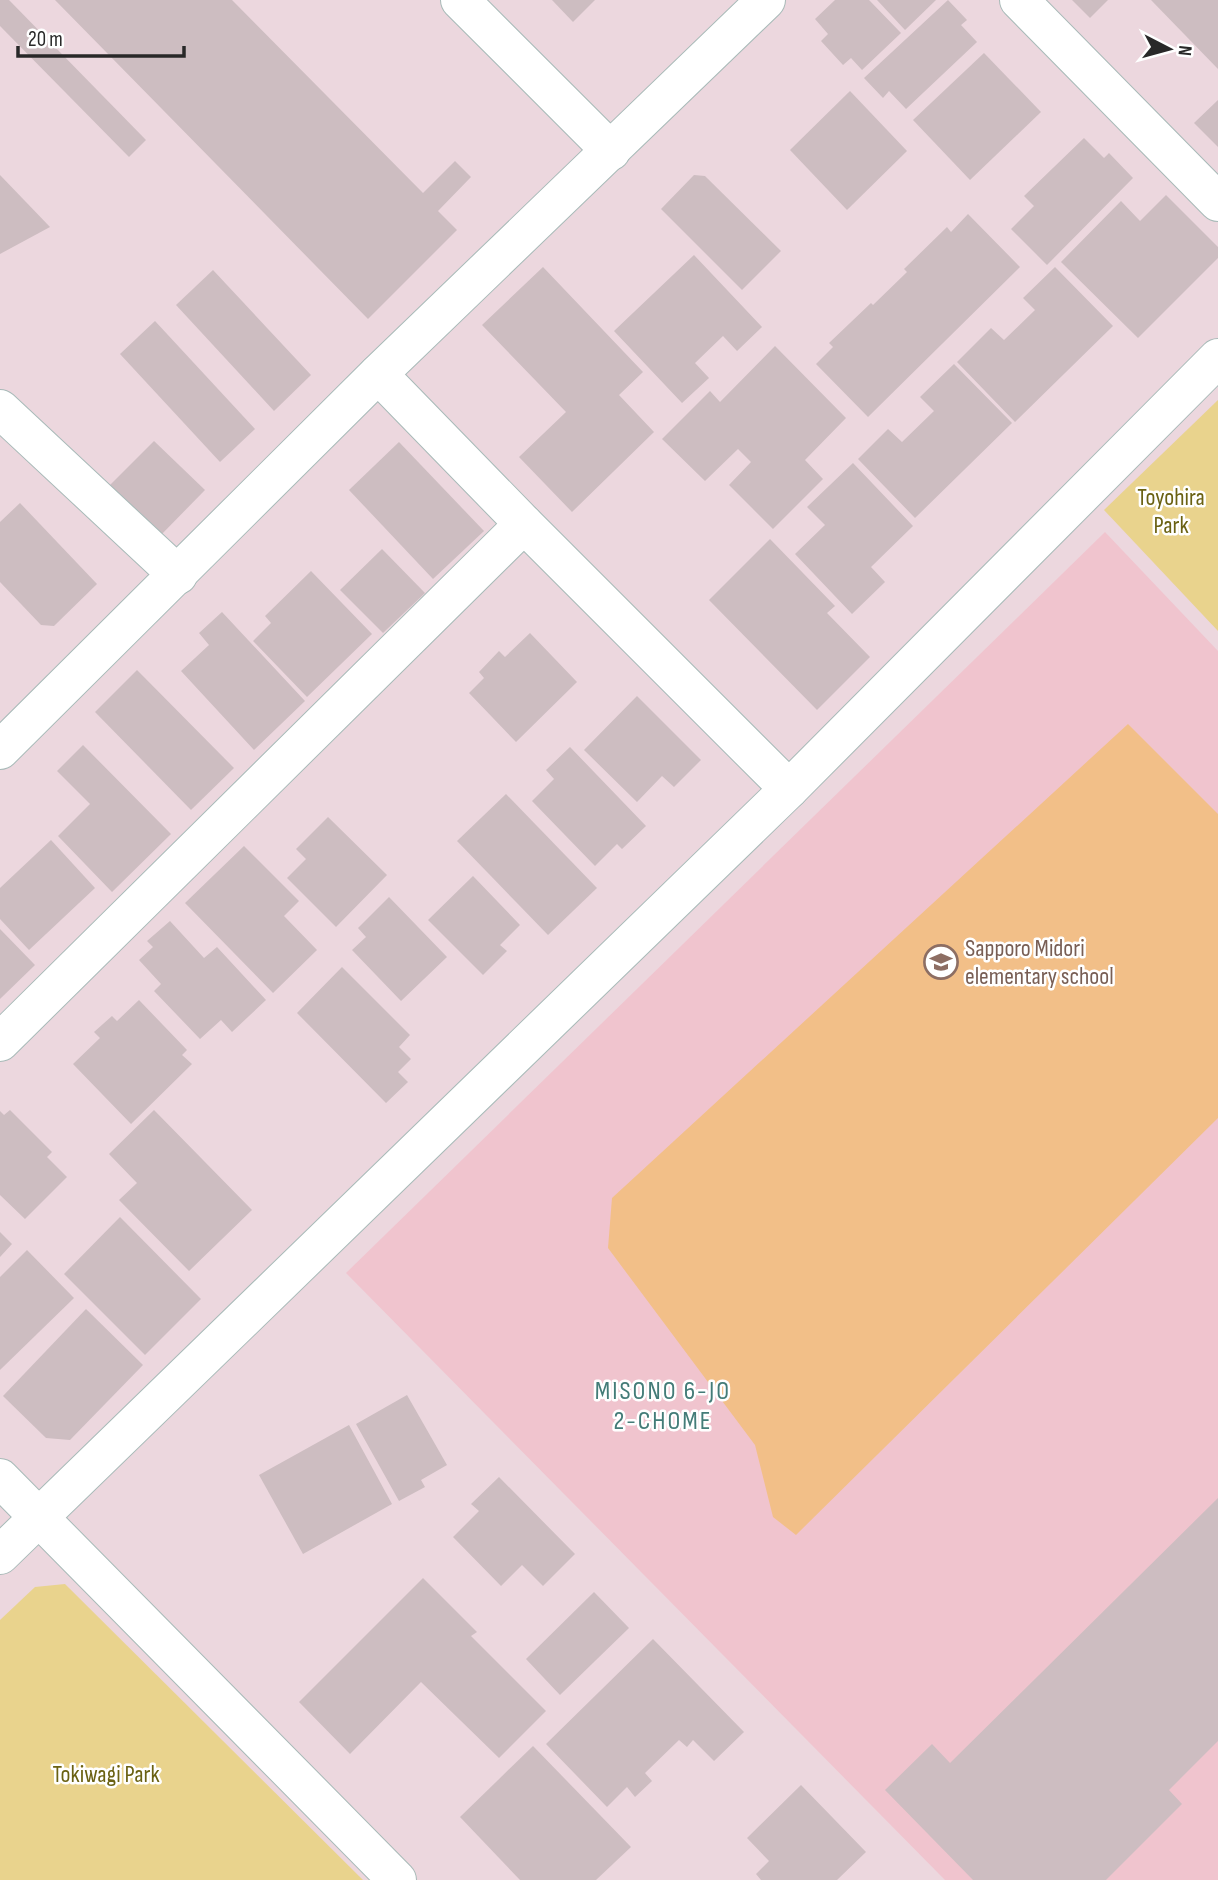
<svg xmlns="http://www.w3.org/2000/svg" width="1218" height="1880" viewBox="0 0 1218 1880" font-family="'Sofia Sans Condensed',sans-serif">
	<style>
		.education { fill: #f0c4ce }
		.park { fill: #e9d38d }
		.pitch { fill: #f2bf88 }
		.building { fill: #cdbdc1 }
		.lines { fill: none; stroke-linecap: round; stroke-linejoin: round }
		.minor-casing { stroke: #a8bab8; stroke-width: 40 }
		.tertiary-casing { stroke: #a8bab8; stroke-width: 40 }
		.minor { stroke: #fff; stroke-width: 38 }
		.tertiary { stroke: #fff; stroke-width: 38 }
		.labels { text-anchor: middle; stroke-width: 5; stroke-linejoin: round; paint-order: stroke }
		.park-label { font-size: 24px; fill: #6a6112; stroke: #fff }
		.education-label { font-size: 24px; fill: #785e54; stroke: #fff; text-anchor: start }
		.neighbourhood-label { font-size: 26px; letter-spacing: 2px; fill: #447c78; stroke: #fff }
	</style>
	<rect width="100%" height="100%" fill="#ecd7de"/>
	<path class="education" d="M1105 532 1218 651V1880H945L346 1273Z"/>
	<g class="park">
		<path d="M1218 400V631L1104 510Z"/>
		<path d="M65 1584 363 1880H0V1620L35 1587Z"/>
	</g>
	<path class="pitch" d="M1128 724 1218 814V1118L796 1535 773 1517 755 1445 608 1248 612 1198Z"/>
	<g class="building">
		<path d="M0 0H9L146 140 129 157 0 26Z"/>
		<path d="M55 0H232L423 193 455 161 471 177 438 211 457 230 368 319Z"/>
		<path d="M552 0H595L573 22Z"/>
		<path d="M835 0H869L901 33 862 70 851 58 843 65 821 41 828 34 815 19Z"/>
		<path d="M877 0H936L905 30Z"/>
		<path d="M948 0 967 20 961 25 977 42 906 109 889 91 883 98 864 78Z"/>
		<path d="M1072 0H1108L1090 18Z"/>
		<path d="M1151 0H1218V69Z"/>
		<path d="M984 53 1041 112 970 180 913 120Z"/>
		<path d="M850 91 907 151 847 210 790 150Z"/>
		<path d="M1218 100V147L1194 123Z"/>
		<path d="M1084 138 1104 158 1109 153 1133 178 1047 265 1011 229 1034 206 1024 196Z"/>
		<path d="M0 175 50 227 0 254Z"/>
		<path d="M694 175 705 176 781 251 742 290 661 209Z"/>
		<path d="M1166 195 1218 247V258L1138 338 1061 262 1121 201 1140 221Z"/>
		<path d="M968 214 1020 267 868 417 816 364 833 347 829 343 871 303 873 305 907 272 904 269 947 227 951 232Z"/>
		<path d="M694 255 762 327 737 351 723 336 695 363 709 378 682 403 614 331Z"/>
		<path d="M543 267 643 372 619 395 654 432 572 512 519 457 566 412 482 325Z"/>
		<path d="M1055 267 1113 326 1015 422 957 362 991 328 1004 340 1035 310 1023 298Z"/>
		<path d="M213 270 311 375 274 411 176 305Z"/>
		<path d="M155 321 255 429 220 462 120 354Z"/>
		<path d="M775 346 846 418 805 460 823 479 773 529 729 485 751 462 738 449 705 481 662 439 710 391 720 402Z"/>
		<path d="M954 364 1012 423 915 518 858 459 888 429 902 442 934 411 920 397Z"/>
		<path d="M154 441 205 490 158 538 107 488Z"/>
		<path d="M399 442 484 531 433 579 349 490Z"/>
		<path d="M853 463 913 526 871 567 885 582 852 614 795 554 825 525 807 507Z"/>
		<path d="M20 503 97 584 54 626 41 625 0 582V522Z"/>
		<path d="M770 539 835 606 827 613 870 657 817 710 709 600Z"/>
		<path d="M382 549 425 593 383 633 340 590Z"/>
		<path d="M311 571 372 634 307 697 253 641 271 623 265 616Z"/>
		<path d="M222 612 305 701 254 750 181 671 209 645 199 633Z"/>
		<path d="M530 633 577 682 516 742 469 693 484 678 479 672 499 651 505 657Z"/>
		<path d="M137 670 234 768 191 810 95 712Z"/>
		<path d="M637 696 701 760 674 787 662 776 637 802 584 750Z"/>
		<path d="M83 745 171 834 112 892 58 836 90 804 57 771Z"/>
		<path d="M570 747 646 826 622 849 617 844 595 866 532 801 554 779 546 770Z"/>
		<path d="M506 794 597 888 548 935 457 841Z"/>
		<path d="M328 817 387 875 336 927 287 878 306 859 296 849Z"/>
		<path d="M51 840 95 888 29 950 0 919V888Z"/>
		<path d="M244 846 299 901 284 916 317 950 273 993 185 903Z"/>
		<path d="M473 876 520 925 500 945 507 951 483 975 428 920Z"/>
		<path d="M389 897 447 957 401 1001 352 950 366 937 358 928Z"/>
		<path d="M170 921 204 958 217 947 266 1000 232 1032 221 1020 200 1039 154 991 161 984 139 960 153 947 147 941Z"/>
		<path d="M0 929 35 965 0 999Z"/>
		<path d="M342 967 410 1035 399 1047 411 1059 398 1072 408 1082 386 1103 297 1013Z"/>
		<path d="M139 1000 187 1050 182 1055 192 1064 131 1124 73 1064 100 1038 94 1032 112 1016 117 1021Z"/>
		<path d="M10 1110 52 1152 47 1157 67 1177 25 1219 0 1195V1111L4 1115Z"/>
		<path d="M154 1110 252 1210 189 1271 119 1200 137 1183 109 1154Z"/>
		<path d="M120 1217 201 1299 145 1355 64 1274Z"/>
		<path d="M0 1232 12 1244 0 1257Z"/>
		<path d="M27 1250 74 1298 0 1370V1277Z"/>
		<path d="M86 1309 143 1365 70 1440 46 1438 3 1396Z"/>
		<path d="M407 1395 447 1465 421 1480 425 1487 399 1501 356 1424Z"/>
		<path d="M349 1425 392 1504 303 1554 259 1475Z"/>
		<path d="M499 1477 575 1554 543 1586 522 1565 501 1586 453 1537 479 1511 471 1504Z"/>
		<path d="M1218 1498V1741L1169 1790 1182 1804 1106 1880H973L885 1790 932 1744 950 1763Z"/>
		<path d="M423 1578 477 1632 471 1636 546 1711 499 1758 421 1682 350 1754 299 1702Z"/>
		<path d="M594 1592 629 1628 560 1695 526 1659Z"/>
		<path d="M653 1639 744 1732 714 1761 693 1740 687 1747 679 1740 645 1773 652 1781 635 1797 627 1787 607 1807 546 1744Z"/>
		<path d="M533 1746 631 1847 596 1880H520L460 1817Z"/>
		<path d="M801 1785 866 1852 837 1880H761L756 1874 769 1861 747 1838Z"/>
	</g>
	<g class="lines">
		<g class="minor-casing">
			<g id="minor">
				<path d="M460 0 611 151"/>
				<path d="M1019 0 1218 202"/>
				<path d="M378 374 524 524 789 789"/>
				<path d="M0 409 178 575"/>
				<path d="M0 750 378 374 766 0"/>
				<path d="M0 1042 524 524"/>
				<path d="M0 1555 789 789 1218 358"/>
			</g>
		</g>
		<g class="tertiary-casing">
			<path id="tertiary" d="M0 1478 397 1880"/>
		</g>
		<use href="#minor" class="minor"/>
		<use href="#tertiary" class="tertiary"/>
	</g>
	<defs>
		<g id="school-ring" transform="scale(1.75)"><circle r="9.5" fill="#fff" stroke="#8d6e63" stroke-width="1.5"/><path d="M0-5L7-2L0 1L-7-2ZM-4 1L0 2.5L4 1V4Q0 6-4 4Z" fill="#8d6e63"/></g>
	</defs>
	<g fill-rule="evenodd">
		<use href="#school-ring" x="941" y="962"/>
	</g>
	<g class="labels">
		<g class="park-label">
			<text x="1171" y="505">Toyohira<tspan x="1171" dy="28">Park</tspan></text>
			<text x="106" y="1782">Tokiwagi Park</text>
		</g>
		<g class="education-label">
			<text x="965" y="956">Sapporo Midori<tspan x="965" dy="28">elementary school</tspan></text>
		</g>
		<g class="neighbourhood-label">
			<text x="663" y="1399">MISONO 6-JO<tspan x="663" dy="30">2-CHOME</tspan></text>
		</g>
	</g>
	<g transform="translate(1169 49) rotate(96)" stroke="#ffffff" stroke-width="5" paint-order="stroke">
	<path d="M0-5L12 26L0 18L-12 26Z" fill="#282828"/>
	<text y="-10" font-size="19" font-weight="bold" text-anchor="middle" fill="#282828">N</text>
	</g>
	<path d="M18 46v10h166v-10" fill="none" stroke="#282828" stroke-width="3.5"/>
	<text x="28" y="46" font-size="21" fill="#282828" stroke="#ffffff" stroke-width="5" paint-order="stroke">20 m</text>
</svg>
